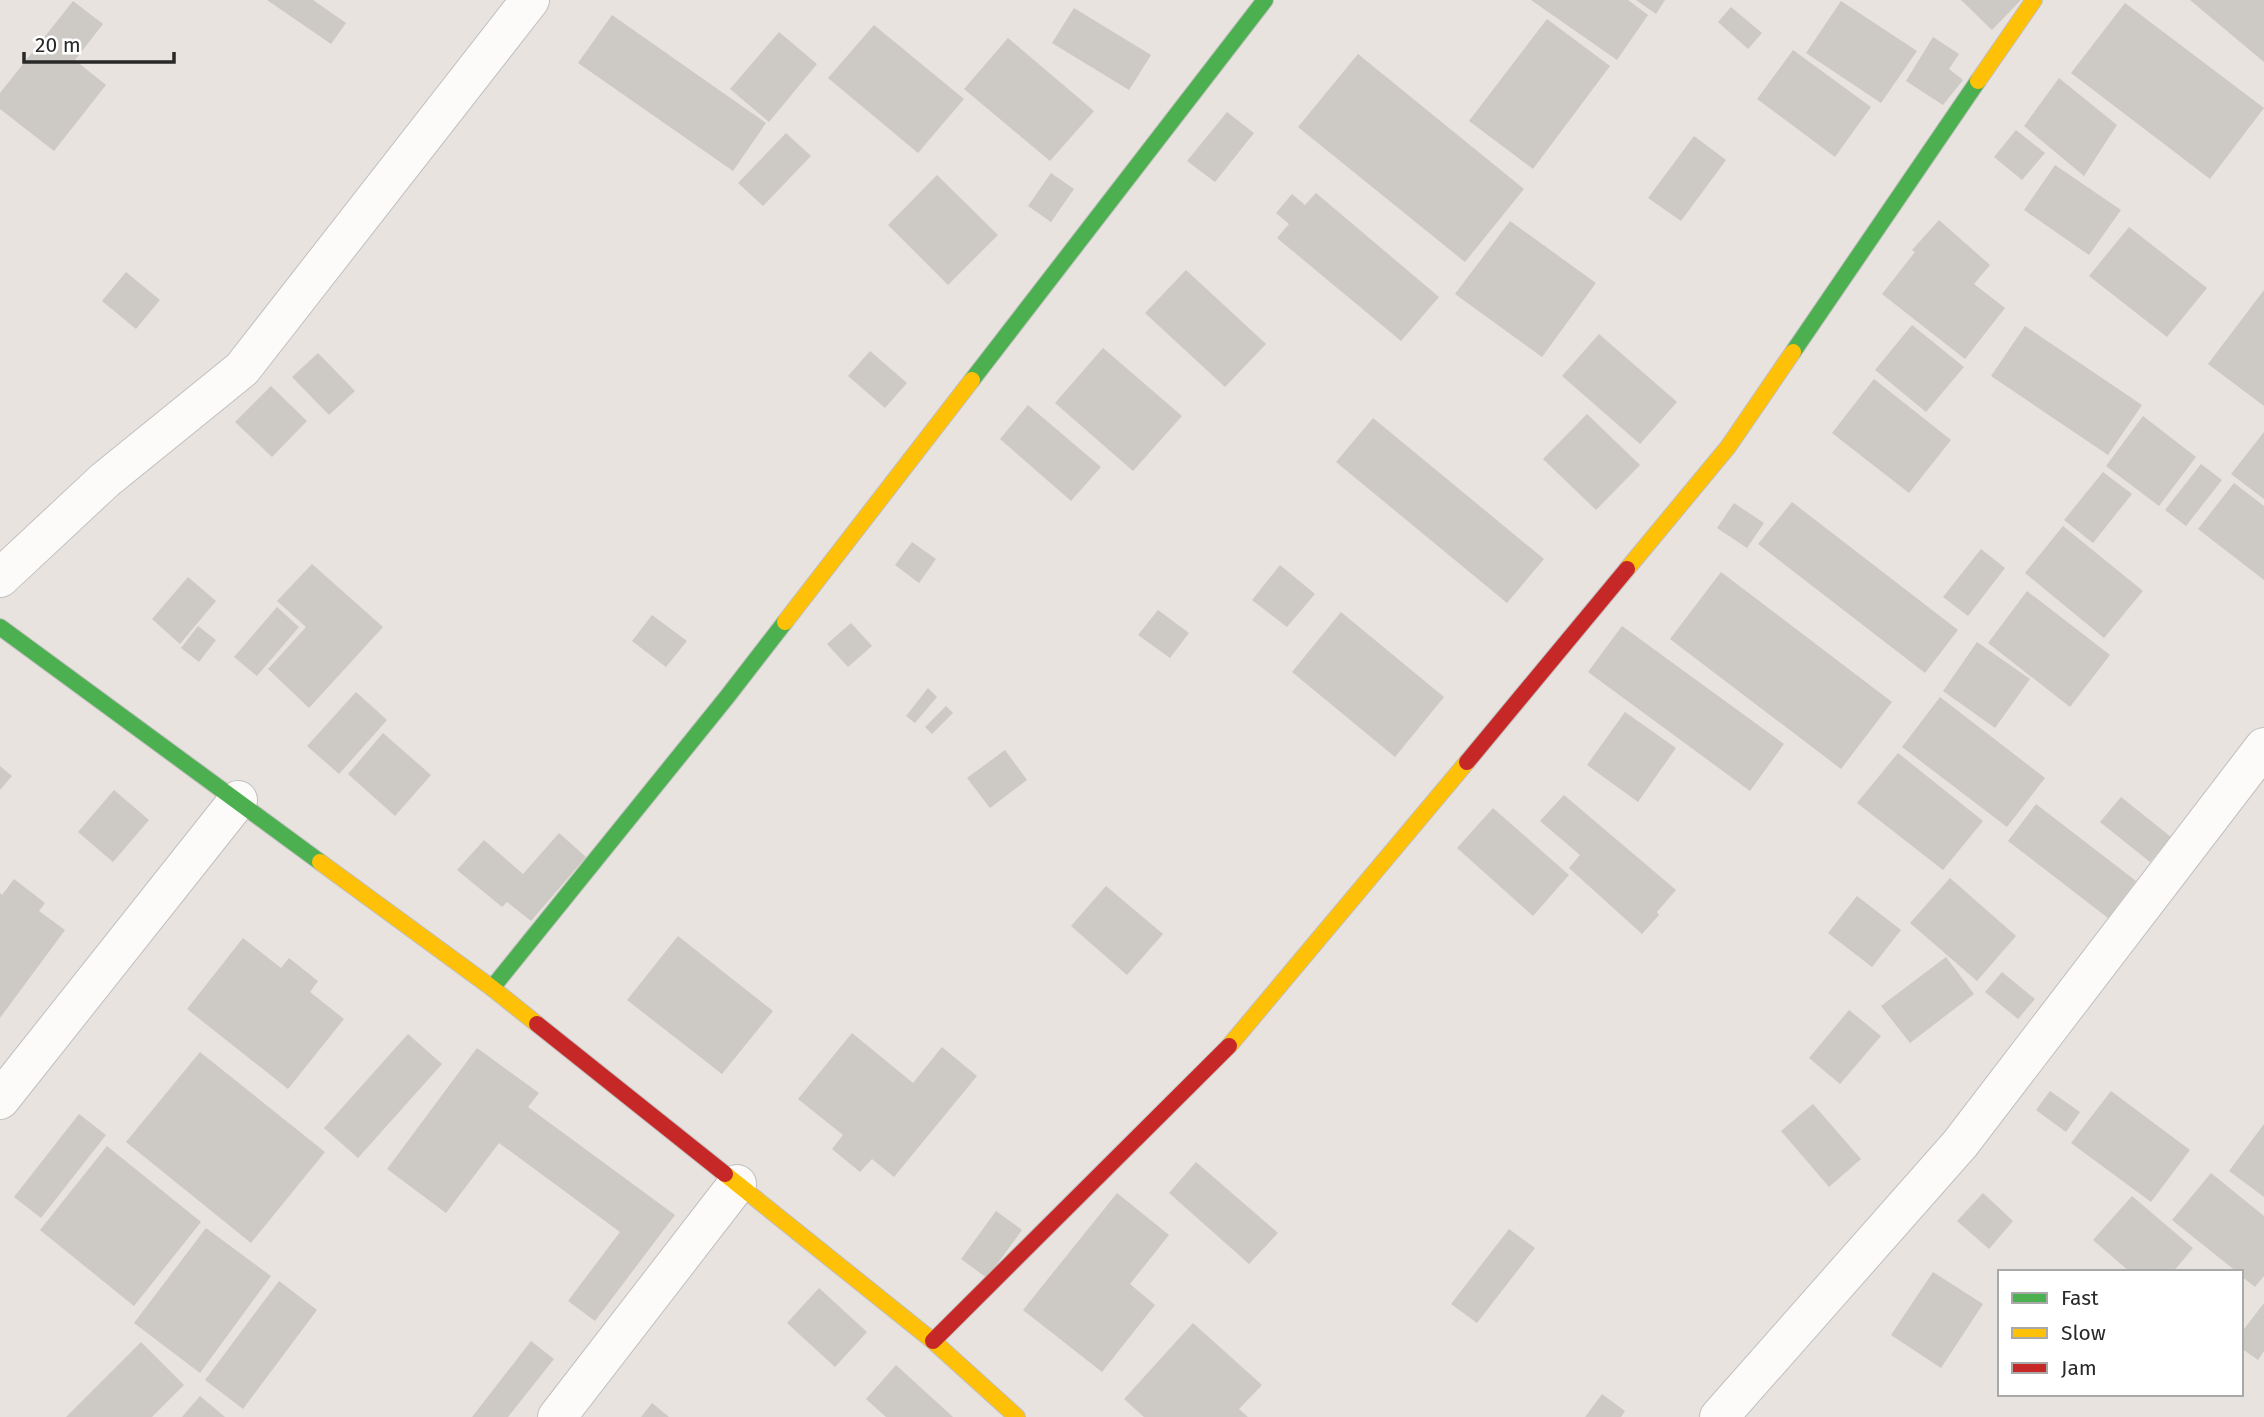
<svg xmlns="http://www.w3.org/2000/svg" width="2264" height="1417" viewBox="0 0 2264 1417" font-family="'Fira Sans',sans-serif">
	<style>
		.building { fill: #cdc9c5 }
		.lines { fill: none; stroke-linecap: round; stroke-linejoin: round }
		.street-casing { stroke: #c1bfc0; stroke-width: 40 }
		.fast-casing { stroke: #c1bfc0; stroke-width: 18 }
		.slow-casing { stroke: #c1bfc0; stroke-width: 18 }
		.jam-casing { stroke: #c1bfc0; stroke-width: 18 }
		.street { stroke: #fcfbfa; stroke-width: 38 }
		.fast { stroke: #4caf50; stroke-width: 16 }
		.slow { stroke: #ffc107; stroke-width: 16 }
		.jam { stroke: #c62828; stroke-width: 16 }
	</style>
	<rect width="100%" height="100%" fill="#e8e3de"/>
	<g class="building">
		<path d="M267 0H313L346 23 331 44Z"/>
		<path d="M1531 0H1628L1648 15 1617 60Z"/>
		<path d="M1636 0H1665L1656 14Z"/>
		<path d="M1961 0H2021L1992 30Z"/>
		<path d="M2190 0H2264V62Z"/>
		<path d="M73 1 103 24 75 60 106 85 54 151 0 109V93Z"/>
		<path d="M1841 1 1917 51 1881 103 1806 53Z"/>
		<path d="M2125 3 2264 108 2210 179 2071 73Z"/>
		<path d="M1731 7 1762 33 1748 49 1718 22Z"/>
		<path d="M1074 8 1151 55 1129 90 1052 43Z"/>
		<path d="M612 15 766 123 733 171 578 63Z"/>
		<path d="M1547 19 1610 66 1533 169 1469 121Z"/>
		<path d="M874 25 964 99 918 153 828 78Z"/>
		<path d="M779 32 817 64 769 122 730 89Z"/>
		<path d="M1933 37 1959 54 1949 69 1963 80 1943 105 1906 81Z"/>
		<path d="M1008 38 1094 111 1050 161 964 89Z"/>
		<path d="M1793 50 1871 107 1835 157 1757 99Z"/>
		<path d="M1358 54 1524 189 1465 262 1298 127Z"/>
		<path d="M2059 78 2117 125 2084 176 2024 126Z"/>
		<path d="M1227 112 1254 133 1215 182 1187 161Z"/>
		<path d="M2016 130 2045 153 2022 180 1994 157Z"/>
		<path d="M786 133 811 156 763 206 738 183Z"/>
		<path d="M1694 136 1726 160 1681 221 1648 198Z"/>
		<path d="M2055 165 2121 210 2089 255 2024 210Z"/>
		<path d="M1051 173 1074 189 1051 222 1028 206Z"/>
		<path d="M937 175 998 235 948 285 888 225Z"/>
		<path d="M1316 193 1439 297 1401 341 1277 238 1289 224 1276 213 1292 194 1305 205Z"/>
		<path d="M1939 220 1990 265 1974 284 2005 308 1965 359 1882 294 1915 252 1912 250Z"/>
		<path d="M1510 221 1596 283 1542 357 1455 294Z"/>
		<path d="M2129 227 2207 288 2167 337 2089 276Z"/>
		<path d="M1186 270 1266 344 1225 387 1145 313Z"/>
		<path d="M126 272 160 300 136 329 102 301Z"/>
		<path d="M2264 290V406L2208 364Z"/>
		<path d="M1912 325 1964 367 1926 412 1875 370Z"/>
		<path d="M2025 326 2142 405 2108 455 1991 376Z"/>
		<path d="M1599 334 1677 402 1640 444 1562 376Z"/>
		<path d="M1103 348 1182 416 1133 471 1055 403Z"/>
		<path d="M870 351 907 383 885 408 848 376Z"/>
		<path d="M318 353 355 391 329 415 292 377Z"/>
		<path d="M1874 379 1951 440 1909 493 1832 433Z"/>
		<path d="M271 386 307 421 272 457 235 422Z"/>
		<path d="M1028 405 1101 467 1071 501 1000 439Z"/>
		<path d="M1587 414 1640 465 1596 510 1543 459Z"/>
		<path d="M2143 416 2196 457 2159 506 2106 466Z"/>
		<path d="M1373 418 1544 559 1507 603 1336 462Z"/>
		<path d="M2264 432V499L2231 474Z"/>
		<path d="M2201 464 2222 480 2186 526 2165 510Z"/>
		<path d="M2103 472 2132 494 2093 543 2064 520Z"/>
		<path d="M2234 483 2264 506V580L2198 529Z"/>
		<path d="M1792 502 1958 630 1925 673 1758 544Z"/>
		<path d="M1734 503 1764 523 1747 548 1717 528Z"/>
		<path d="M2063 526 2143 591 2104 638 2025 573Z"/>
		<path d="M912 542 936 559 919 583 895 565Z"/>
		<path d="M1981 549 2005 568 1968 616 1943 597Z"/>
		<path d="M312 564 383 627 309 708 268 669 306 627 277 601Z"/>
		<path d="M1280 565 1315 594 1287 627 1252 600Z"/>
		<path d="M1721 572 1892 702 1841 769 1670 639Z"/>
		<path d="M188 577 216 601 180 644 152 619Z"/>
		<path d="M2027 591 2110 655 2070 707 1988 643Z"/>
		<path d="M277 607 299 627 257 676 234 657Z"/>
		<path d="M1158 610 1189 633 1170 658 1138 635Z"/>
		<path d="M1341 612 1444 697 1395 757 1292 672Z"/>
		<path d="M652 615 687 641 666 667 632 641Z"/>
		<path d="M851 623 872 646 848 667 827 644Z"/>
		<path d="M198 626 216 640 199 662 181 648Z"/>
		<path d="M1622 626 1784 744 1750 791 1588 672Z"/>
		<path d="M1977 642 2030 679 1995 728 1943 691Z"/>
		<path d="M928 688 937 697 915 723 906 716Z"/>
		<path d="M356 692 387 720 339 774 307 746Z"/>
		<path d="M1940 697 2045 778 2007 827 1902 747Z"/>
		<path d="M946 706 953 713 932 734 925 727Z"/>
		<path d="M1625 712 1676 748 1638 802 1587 765Z"/>
		<path d="M383 733 431 775 395 816 348 774Z"/>
		<path d="M1005 750 1027 780 990 808 967 778Z"/>
		<path d="M1898 753 1983 821 1943 870 1857 803Z"/>
		<path d="M0 766 12 776 0 790Z"/>
		<path d="M114 790 149 820 113 862 78 832Z"/>
		<path d="M1564 795 1676 890 1657 912 1659 915 1642 934 1569 868 1580 855 1540 821Z"/>
		<path d="M2121 797 2171 837 2150 862 2100 822Z"/>
		<path d="M2036 804 2136 881 2108 918 2008 841Z"/>
		<path d="M1493 808 1569 875 1533 916 1457 848Z"/>
		<path d="M559 833 586 857 531 921 507 902 502 907 457 870 484 840 523 874Z"/>
		<path d="M1950 878 2016 936 1977 981 1910 923Z"/>
		<path d="M14 879 45 903 39 911 65 930 0 1018V893L2 895Z"/>
		<path d="M1106 886 1163 934 1127 975 1071 926Z"/>
		<path d="M1857 896 1901 930 1872 967 1828 933Z"/>
		<path d="M678 936 773 1011 722 1074 627 1000Z"/>
		<path d="M243 938 281 968 289 958 318 981 310 992 344 1019 288 1089 187 1009Z"/>
		<path d="M1946 957 1974 994 1910 1043 1881 1006Z"/>
		<path d="M2002 972 2035 999 2018 1019 1985 992Z"/>
		<path d="M1849 1010 1881 1036 1840 1084 1809 1058Z"/>
		<path d="M852 1033 913 1083 942 1047 977 1076 894 1177 872 1159 860 1172 832 1149 843 1135 798 1099Z"/>
		<path d="M408 1034 442 1064 358 1158 324 1128Z"/>
		<path d="M477 1048 539 1093 528 1107 675 1215 595 1321 568 1301 620 1232 499 1143 446 1213 387 1169Z"/>
		<path d="M200 1052 325 1152 251 1243 126 1142Z"/>
		<path d="M2050 1091 2080 1112 2066 1132 2036 1110Z"/>
		<path d="M2111 1091 2190 1150 2151 1202 2071 1143Z"/>
		<path d="M1813 1104 1861 1159 1829 1187 1781 1131Z"/>
		<path d="M79 1114 106 1135 41 1218 14 1197Z"/>
		<path d="M2264 1124V1197L2229 1171Z"/>
		<path d="M107 1146 201 1222 134 1306 40 1230Z"/>
		<path d="M1196 1162 1278 1233 1249 1264 1169 1193Z"/>
		<path d="M2211 1173 2264 1216V1276L2255 1287 2241 1276V1272H2237L2172 1220Z"/>
		<path d="M1117 1193 1169 1235 1130 1284 1155 1305 1102 1372 1023 1310Z"/>
		<path d="M1983 1193 2013 1221 1989 1249 1957 1221Z"/>
		<path d="M2132 1196 2193 1248 2173 1272H2130L2093 1240Z"/>
		<path d="M996 1211 1022 1230 987 1278 961 1259Z"/>
		<path d="M206 1228 271 1276 200 1373 134 1323Z"/>
		<path d="M1509 1229 1535 1248 1477 1323 1451 1304Z"/>
		<path d="M1933 1272 1983 1304 1941 1368 1891 1335Z"/>
		<path d="M279 1281 317 1310 243 1409 205 1380Z"/>
		<path d="M819 1288 867 1332 835 1367 787 1323Z"/>
		<path d="M2264 1303V1351L2258 1360 2241 1348V1333Z"/>
		<path d="M1193 1323 1262 1385 1239 1409 1248 1417H1144L1124 1399Z"/>
		<path d="M531 1341 554 1359 508 1417H472Z"/>
		<path d="M141 1342 184 1385 152 1417H66Z"/>
		<path d="M896 1365 953 1417H886L866 1399Z"/>
		<path d="M1602 1394 1625 1411 1621 1417H1585Z"/>
		<path d="M200 1396 225 1417H182Z"/>
		<path d="M652 1403 669 1417H641Z"/>
	</g>
	<g class="lines">
		<g class="street-casing">
			<g id="street">
				<path d="M0 578 105 480 242 369 530 0"/>
				<path d="M0 1100 238 800"/>
				<path d="M557 1417 737 1184"/>
				<path d="M1719 1417 1960 1144 2264 747"/>
			</g>
		</g>
		<g class="fast-casing">
			<g id="fast">
				<path d="M1793 352 1978 81"/>
				<path d="M972 380 1265 0"/>
				<path d="M0 627 320 862"/>
				<path d="M492 988 727 697 785 622"/>
			</g>
		</g>
		<g class="slow-casing">
			<g id="slow">
				<path d="M1978 81 2034 0"/>
				<path d="M1627 569 1728 447 1793 352"/>
				<path d="M785 622 972 380"/>
				<path d="M320 862 492 988 537 1024"/>
				<path d="M1229 1046 1467 762"/>
				<path d="M725 1174 933 1341 1017 1417"/>
			</g>
		</g>
		<g class="jam-casing">
			<g id="jam">
				<path d="M1467 762 1627 569"/>
				<path d="M537 1024 725 1174"/>
				<path d="M933 1341 1229 1046"/>
			</g>
		</g>
		<use href="#street" class="street"/>
		<use href="#fast" class="fast"/>
		<use href="#slow" class="slow"/>
		<use href="#jam" class="jam"/>
	</g>
	<rect x="1998" y="1270" width="245" height="126" fill="#ffffff" stroke="#a9a9a9" stroke-width="2"/>
	<rect x="2012" y="1293" width="35" height="10" fill="#4caf50" stroke="#a9a9a9" stroke-width="2"/>
	<text x="2061" y="1305" font-size="21" fill="#292929">Fast</text>
	<rect x="2012" y="1328" width="35" height="10" fill="#ffc107" stroke="#a9a9a9" stroke-width="2"/>
	<text x="2061" y="1340" font-size="21" fill="#292929">Slow</text>
	<rect x="2012" y="1363" width="35" height="10" fill="#c62828" stroke="#a9a9a9" stroke-width="2"/>
	<text x="2061" y="1375" font-size="21" fill="#292929">Jam</text>
	<path d="M24 52v10h150v-10" fill="none" stroke="#292929" stroke-width="3.5"/>
	<text x="35" y="52" font-size="21" fill="#292929" stroke="#ffffff" stroke-width="5" paint-order="stroke">20 m</text>
</svg>
